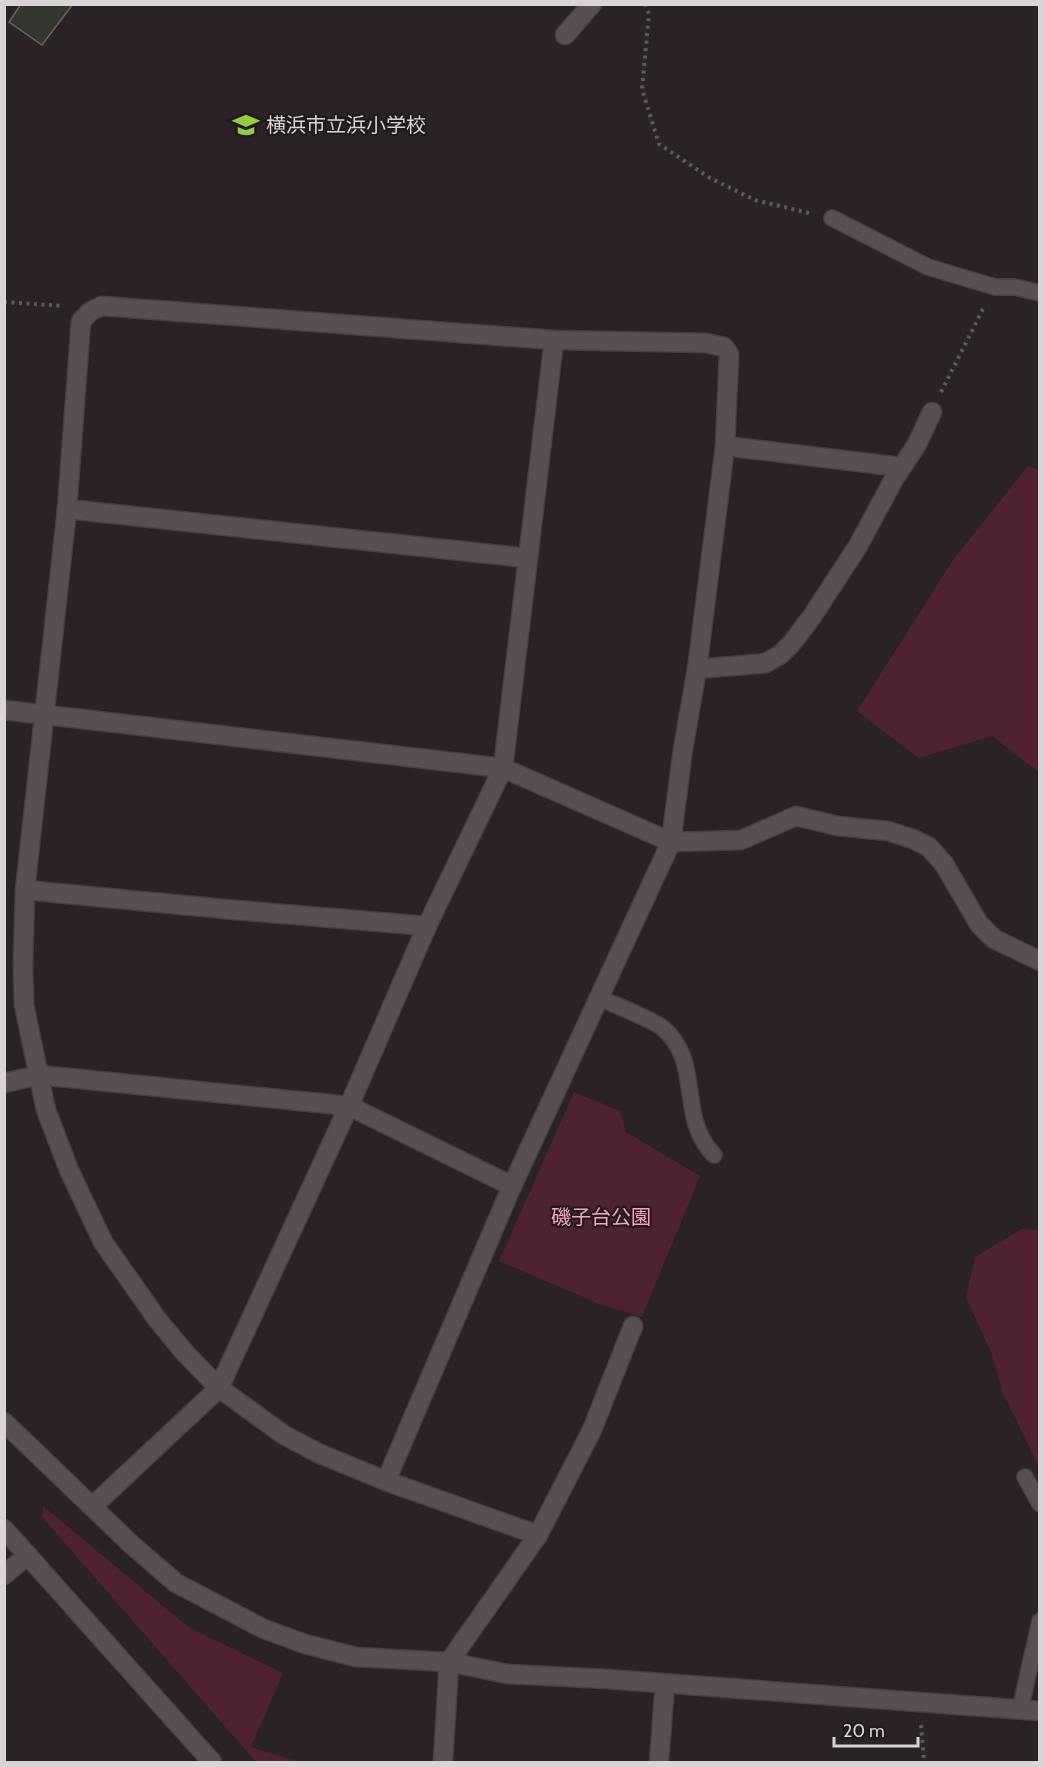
<svg xmlns="http://www.w3.org/2000/svg" width="1044" height="1767" viewBox="0 0 1044 1767" font-family="Cabin,'Noto Sans JP',sans-serif">
	<style>
		.green { fill: #4e2232 }
		.building { fill: #33362f; stroke: #64685f; stroke-width: 1.5 }
		.lines { fill: none; stroke-linecap: round; stroke-linejoin: round }
		.lane-casing { stroke: #473f42; stroke-width: 18 }
		.street-casing { stroke: #473f42; stroke-width: 21 }
		.secondary-casing { stroke: #473f42; stroke-width: 21 }
		.path { stroke: #60595b; stroke-width: 4; stroke-dasharray: 3 4.5; stroke-linecap: butt }
		.lane { stroke: #594f52; stroke-width: 15 }
		.street { stroke: #594f52; stroke-width: 18 }
		.secondary { stroke: #594f52; stroke-width: 18 }
		.labels { text-anchor: middle; stroke-width: 4.5; stroke-linejoin: round; paint-order: stroke }
		.poi-label { font-size: 20px; fill: #dad4d5; stroke: #21191b; text-anchor: start }
		.park-label { font-size: 20px; fill: #fca2c0; stroke: #21191b }
	</style>
	<rect width="100%" height="100%" fill="#2a2224"/>
	<g class="green">
		<path d="M1028 466 1040 470 1039 772 992 736 919 758 857 711 953 560Z"/>
		<path d="M574 1092 620 1111 626 1132 700 1176 642 1317 599 1304 499 1261Z"/>
		<path d="M1022 1229 1039 1230V1467L1003 1393 991 1352 966 1298 975 1257Z"/>
		<path d="M43 1506 188 1627 283 1673 251 1747 300 1762H256L42 1517Z"/>
	</g>
	<path class="building" d="M21 4H73L42 45 9 22Z"/>
	<g class="lines">
		<g class="lane-casing">
			<g id="lane">
				<path d="M832 218 928 267 995 287H1015L1040 293"/>
				<path d="M598 997C613 1005 653 1019 664 1029 703 1064 677 1117 714 1155"/>
				<path d="M1025 1477 1040 1504"/>
				<path d="M1020 1710 1040 1621"/>
			</g>
		</g>
		<g class="street-casing">
			<g id="street">
				<path d="M565 35 592 4"/>
				<path d="M725 446 901 467"/>
				<path d="M67 509 528 558"/>
				<path d="M697 669 766 663 781 654 791 644 811 618 858 546 894 479 917 444 932 412"/>
				<path d="M4 710 503 768 671 842 741 840 796 816 838 826 888 831 913 839 929 847 944 864 979 924 994 939 1040 961"/>
				<path d="M25 890 235 910 427 926"/>
				<path d="M4 1083 39 1075 349 1106 512 1186"/>
				<path d="M4 1422 132 1545 176 1583 264 1629 305 1644 356 1657 449 1662 507 1674 607 1679 1040 1711"/>
				<path d="M386 1481 512 1186 671 842 683 749 697 669 725 446 729 354 724 347 706 343 554 340 102 306 91 311 81 321 67 509 25 890 23 964 24 1005 46 1110 69 1170 103 1242 157 1319 185 1353 219 1388 284 1435 318 1453 386 1481 538 1535"/>
				<path d="M93 1506 219 1388 349 1106 427 926 503 768 554 340"/>
				<path d="M4 1575 28 1555"/>
				<path d="M443 1762 449 1662 538 1535 592 1430 633 1326"/>
				<path d="M659 1762 665 1684"/>
			</g>
		</g>
		<g class="secondary-casing">
			<path id="secondary" d="M4 1529 212 1762"/>
		</g>
		<g class="path">
			<path d="M645 4 649 14 642 89 659 144 710 178 755 200 813 214"/>
			<path d="M4 302 63 306"/>
			<path d="M941 392 985 305"/>
			<path d="M921 1725 924 1762"/>
		</g>
		<use href="#lane" class="lane"/>
		<use href="#street" class="street"/>
		<use href="#secondary" class="secondary"/>
	</g>
	<defs>
		<g id="school-bare" transform="scale(2.07)"><path d="M0-5L7-2L0 1L-7-2ZM-4 1L0 2.5L4 1V4Q0 6-4 4Z" fill="#95cc3b" stroke="#21191b" stroke-width="2.5" paint-order="stroke"/></g>
	</defs>
	<g fill-rule="evenodd">
		<use href="#school-bare" x="246" y="125"/>
	</g>
	<g class="labels">
		<g class="poi-label">
			<text x="266" y="132">横浜市立浜小学校</text>
		</g>
		<g class="park-label">
			<text x="601" y="1224">磯子台公園</text>
		</g>
	</g>
	<rect width="1044" height="1767" fill="none" stroke="#dad4d5" stroke-width="12"/>
	<path d="M834 1737v9h84v-9" fill="none" stroke="#dad4d5" stroke-width="3"/>
	<text x="843" y="1737" font-size="18" fill="#dad4d5" stroke="#21191b" stroke-width="4.5" paint-order="stroke">20 m</text>
</svg>
